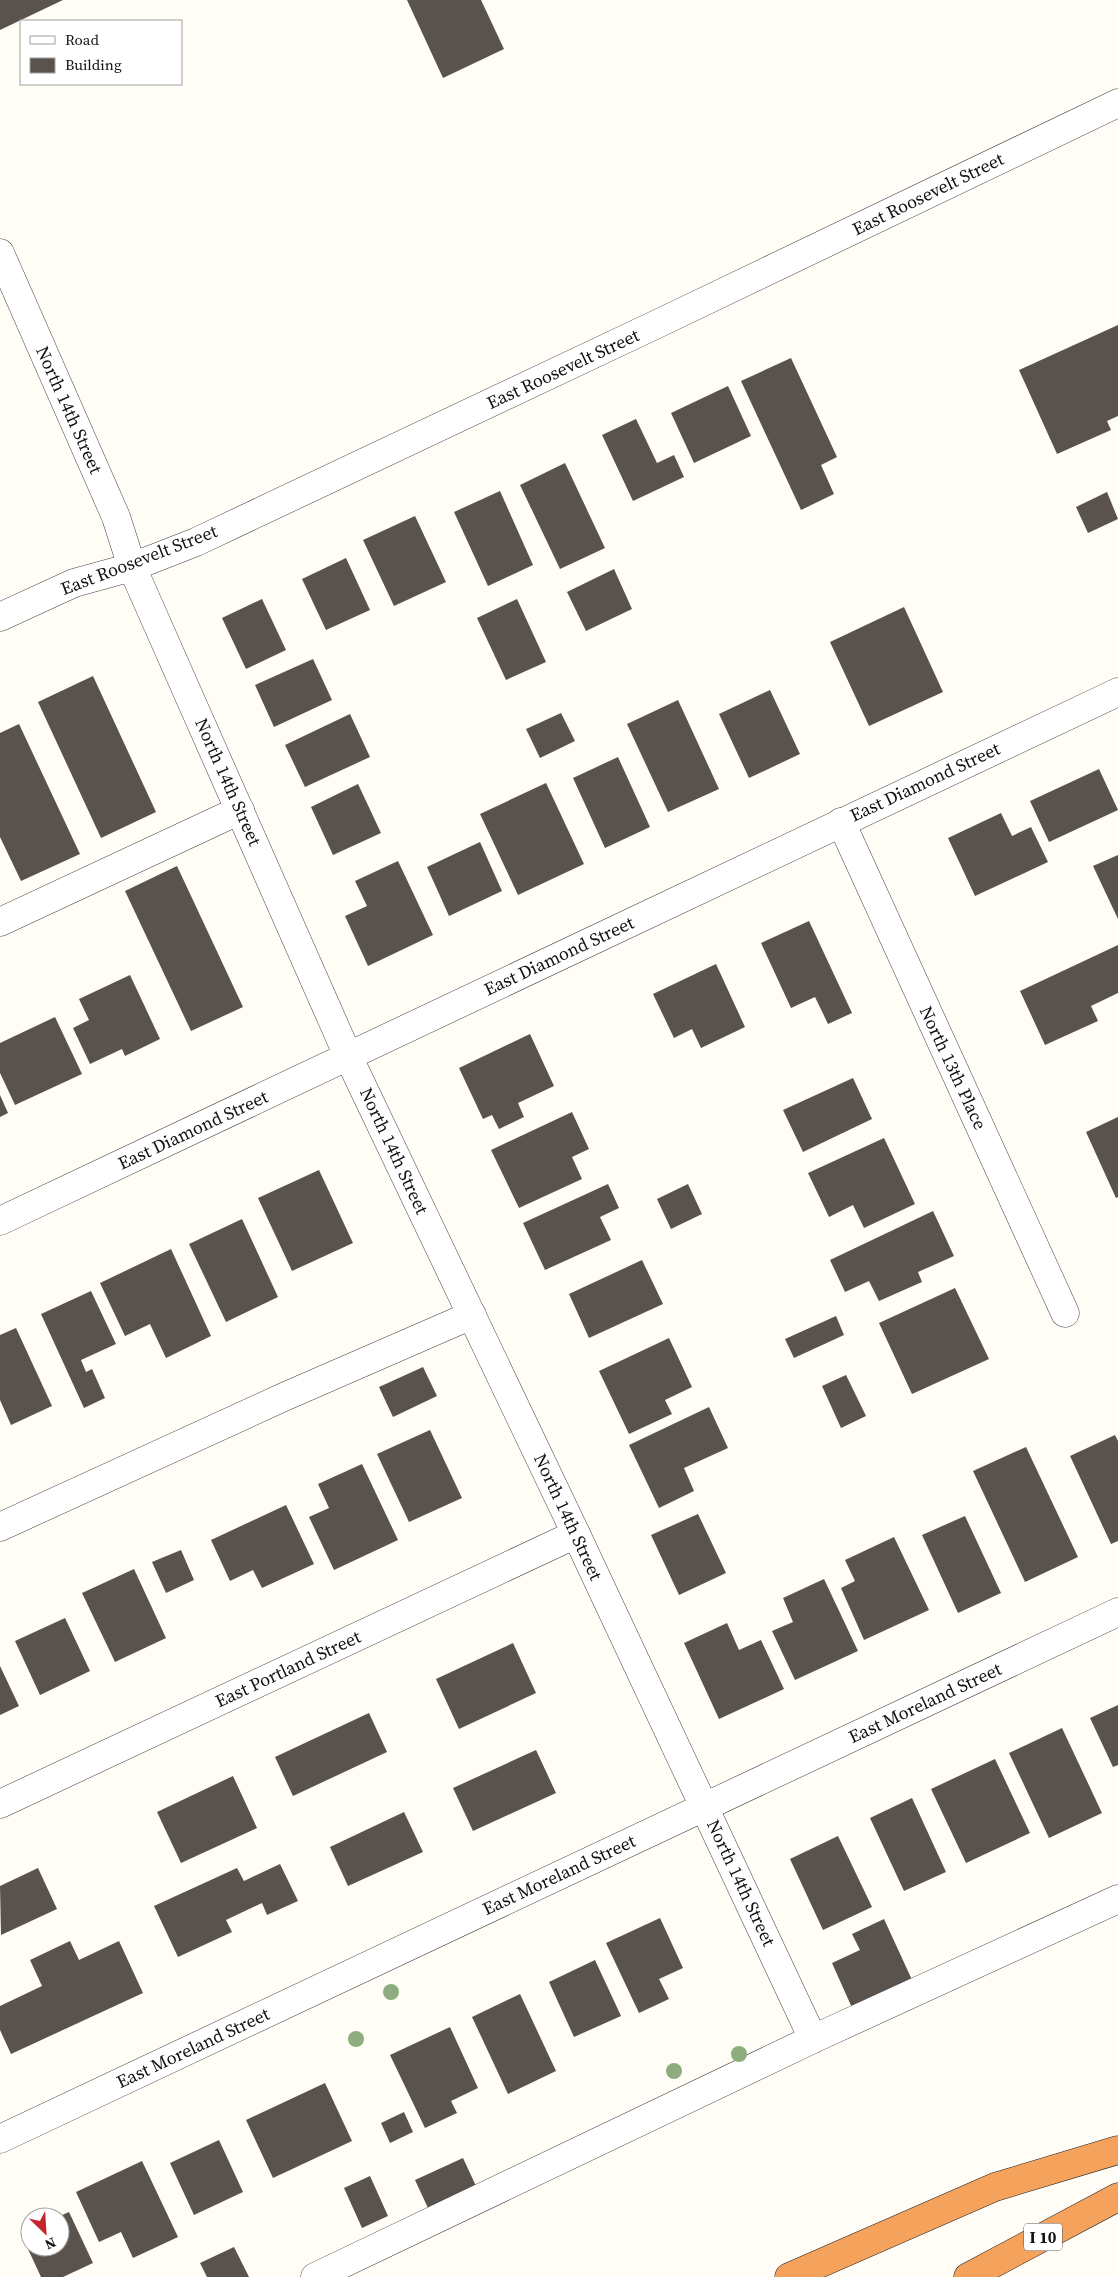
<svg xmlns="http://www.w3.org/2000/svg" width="1118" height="2277" viewBox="0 0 1118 2277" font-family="'Source Serif 4',serif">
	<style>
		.building { fill: #5a524d }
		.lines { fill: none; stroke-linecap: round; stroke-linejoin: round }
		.minor-casing { stroke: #444; stroke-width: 29 }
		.highway-casing { stroke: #222; stroke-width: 29 }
		.minor { stroke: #fff; stroke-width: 28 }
		.highway { stroke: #f5a25d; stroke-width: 28 }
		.tree { fill: #8dad7f }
		.labels { text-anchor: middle; stroke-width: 5; stroke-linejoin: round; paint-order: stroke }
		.shield { fill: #fff; stroke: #585858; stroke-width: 1 }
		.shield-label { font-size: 16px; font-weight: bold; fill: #111 }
		.street-label { font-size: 18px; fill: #111; stroke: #fff }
	</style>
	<rect width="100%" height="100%" fill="#fffdf5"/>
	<g class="building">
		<path d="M0 0H63L0 30Z"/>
		<path d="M407 0H481L504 49 443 78Z"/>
		<path d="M1118 325V416L1107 421 1111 430 1057 454 1019 370Z"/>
		<path d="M791 358 837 457 821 465 834 494 801 510 741 381Z"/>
		<path d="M728 386 751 436 694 463 671 413Z"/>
		<path d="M636 419 657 463 674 455 684 477 633 501 602 435Z"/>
		<path d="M565 463 605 548 560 569 520 485Z"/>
		<path d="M500 491 533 565 488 586 454 512Z"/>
		<path d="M1107 492 1118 519 1088 533 1076 507Z"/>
		<path d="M415 516 446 582 394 606 363 540Z"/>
		<path d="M346 558 370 610 326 630 302 579Z"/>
		<path d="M614 569 632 609 586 631 567 592Z"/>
		<path d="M262 599 286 650 246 669 222 618Z"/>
		<path d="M517 599 546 662 506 680 477 618Z"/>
		<path d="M904 607 943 692 869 726 830 642Z"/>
		<path d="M313 659 332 700 274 727 255 685Z"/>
		<path d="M93 676 156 812 101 838 38 702Z"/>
		<path d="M770 690 800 754 749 778 719 714Z"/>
		<path d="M678 700 719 789 668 812 627 724Z"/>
		<path d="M561 713 575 741 540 758 526 729Z"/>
		<path d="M350 714 370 757 305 787 285 745Z"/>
		<path d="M19 724 80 854 21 881 0 837V733Z"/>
		<path d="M618 757 650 827 605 848 573 778Z"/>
		<path d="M1099 769 1118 810 1049 842 1030 801Z"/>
		<path d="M546 783 584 864 518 895 480 814Z"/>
		<path d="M358 784 381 833 333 855 311 807Z"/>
		<path d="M1001 813 1012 836 1031 827 1048 862 975 896 948 838Z"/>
		<path d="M480 842 502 891 449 916 427 867Z"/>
		<path d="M1118 855V919L1093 866Z"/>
		<path d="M398 861 433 935 368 966 345 916 367 906 355 881Z"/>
		<path d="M177 866 243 1007 191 1031 125 891Z"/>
		<path d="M809 921 852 1013 828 1024 815 997 791 1008 761 943Z"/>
		<path d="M1118 945V993L1091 1006 1098 1021 1045 1045 1020 991Z"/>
		<path d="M716 964 745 1027 701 1048 692 1029 674 1038 653 994Z"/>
		<path d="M130 975 160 1039 125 1056 122 1049 90 1064 73 1028 89 1020 79 999Z"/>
		<path d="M55 1017 82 1074 15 1105 0 1073V1043Z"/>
		<path d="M530 1034 554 1086 518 1103 524 1117 499 1129 492 1115 483 1119 459 1068Z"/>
		<path d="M853 1078 872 1119 803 1152 783 1110Z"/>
		<path d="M0 1095 8 1113 0 1117Z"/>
		<path d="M572 1112 589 1149 572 1157 582 1179 519 1208 491 1150Z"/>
		<path d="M1118 1117V1197L1116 1198 1086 1132Z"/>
		<path d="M884 1138 915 1204 864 1228 853 1205 829 1217 808 1173Z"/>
		<path d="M319 1170 353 1243 292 1271 258 1198Z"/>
		<path d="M608 1184 619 1208 600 1217 611 1240 545 1270 523 1223Z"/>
		<path d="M688 1184 702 1214 671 1229 657 1199Z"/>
		<path d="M933 1211 954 1256 918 1272 922 1282 879 1301 869 1281 845 1292 830 1260Z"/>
		<path d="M242 1219 278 1297 226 1322 189 1244Z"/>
		<path d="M171 1249 211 1336 166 1358 150 1324 125 1336 100 1283Z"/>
		<path d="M642 1260 663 1304 589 1338 569 1294Z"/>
		<path d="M955 1288 989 1359 912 1394 879 1323Z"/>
		<path d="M91 1291 116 1344 81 1360 86 1372 92 1369 105 1398 84 1408 41 1314Z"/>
		<path d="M836 1316 844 1335 794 1358 785 1339Z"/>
		<path d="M16 1328 52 1406 11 1425 0 1400V1335Z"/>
		<path d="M669 1338 692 1387 665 1400 672 1414 629 1434 599 1371Z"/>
		<path d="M423 1367 437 1396 393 1417 379 1387Z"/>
		<path d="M846 1375 866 1416 841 1428 822 1386Z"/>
		<path d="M709 1407 728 1448 684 1468 694 1491 659 1508 629 1445Z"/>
		<path d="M430 1430 462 1498 409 1522 377 1454Z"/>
		<path d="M1115 1435 1118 1441V1541L1111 1544 1070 1456Z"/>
		<path d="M1026 1447 1078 1557 1025 1582 973 1471Z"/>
		<path d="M362 1464 398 1540 334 1570 309 1517 329 1508 318 1484Z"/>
		<path d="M286 1505 314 1564 262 1588 253 1570 230 1581 211 1540Z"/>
		<path d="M698 1514 726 1573 679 1595 651 1535Z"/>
		<path d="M965 1516 1001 1593 958 1613 922 1535Z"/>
		<path d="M894 1537 929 1610 864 1640 841 1588 855 1581 845 1560Z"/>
		<path d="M181 1550 194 1580 166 1593 152 1562Z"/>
		<path d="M134 1569 166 1638 115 1662 82 1593Z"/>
		<path d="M824 1579 858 1651 795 1680 772 1631 793 1622 783 1598Z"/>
		<path d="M65 1618 90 1671 40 1695 15 1641Z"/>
		<path d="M727 1623 739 1650 761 1640 784 1689 719 1719 684 1643Z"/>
		<path d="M513 1643 536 1693 459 1729 436 1679Z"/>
		<path d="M0 1666 19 1706 0 1715Z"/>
		<path d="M1118 1705V1765L1113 1767 1090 1718Z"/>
		<path d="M369 1713 387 1752 293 1796 275 1757Z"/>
		<path d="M1062 1728 1102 1813 1049 1838 1009 1753Z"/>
		<path d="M536 1750 556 1793 473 1831 453 1788Z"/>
		<path d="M995 1759 1030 1833 966 1863 931 1789Z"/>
		<path d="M233 1776 257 1828 181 1863 157 1812Z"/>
		<path d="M912 1798 946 1872 904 1891 870 1818Z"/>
		<path d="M404 1812 423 1852 348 1886 330 1847Z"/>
		<path d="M838 1836 872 1907 823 1930 790 1859Z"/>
		<path d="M280 1864 298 1901 267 1915 262 1903 226 1920 232 1932 178 1957 154 1906 237 1868 244 1881Z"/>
		<path d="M38 1868 57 1909 1 1935 0 1886Z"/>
		<path d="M660 1918 683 1968 659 1979 669 1999 639 2013 606 1943Z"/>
		<path d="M884 1919 913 1982 853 2010 832 1963 860 1950 852 1934Z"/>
		<path d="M70 1941 79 1960 119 1941 143 1993 11 2054 0 2030V2006L42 1986 30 1960Z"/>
		<path d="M595 1960 621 2016 574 2037 549 1982Z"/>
		<path d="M520 1994 556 2071 508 2094 472 2017Z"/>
		<path d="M450 2027 478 2088 451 2101 457 2113 425 2128 390 2055Z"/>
		<path d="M325 2083 352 2141 273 2178 246 2120Z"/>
		<path d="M404 2112 413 2132 390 2143 381 2123Z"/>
		<path d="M219 2140 243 2192 194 2215 170 2163Z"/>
		<path d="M463 2158 476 2186 428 2208 415 2180Z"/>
		<path d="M142 2161 178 2237 133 2258 121 2232 99 2242 76 2192Z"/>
		<path d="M370 2176 388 2216 362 2228 344 2188Z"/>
		<path d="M69 2212 93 2263 63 2277H41L21 2234 30 2230V2247H60V2216Z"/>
		<path d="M234 2247 249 2277H207L200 2263Z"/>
	</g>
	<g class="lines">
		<g class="minor-casing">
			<g id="minor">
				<path d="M0 253 116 517 132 567 348 1056 576 1534 813 2039"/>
				<path d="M0 617 74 583 132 567 196 542 655 325 1118 103"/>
				<path d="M841 822 1065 1313"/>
				<path d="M0 922 240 810"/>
				<path d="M0 1221 1118 692"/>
				<path d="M0 1527 286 1396 472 1315"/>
				<path d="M0 1804 576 1534"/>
				<path d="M0 2139 1118 1612"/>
				<path d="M315 2277 813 2039 1118 1899"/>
			</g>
		</g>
		<g class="highway-casing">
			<g id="highway">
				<path d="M789 2277 995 2187 1118 2150"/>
				<path d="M968 2277 1118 2197"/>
			</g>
		</g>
		<use href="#minor" class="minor"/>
		<use href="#highway" class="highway"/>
	</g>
	<g class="tree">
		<circle cx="391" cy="1992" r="8"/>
		<circle cx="356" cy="2039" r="8"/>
		<circle cx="739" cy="2054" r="8"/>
		<circle cx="674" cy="2071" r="8"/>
	</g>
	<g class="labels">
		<rect class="shield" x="1024" y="2223.5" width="38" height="27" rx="4"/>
		<g class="shield-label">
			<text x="1043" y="2243">I 10</text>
		</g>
		<g class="street-label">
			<text transform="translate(928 194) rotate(-26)" y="6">East Roosevelt Street</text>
			<text transform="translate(563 369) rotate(-25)" y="6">East Roosevelt Street</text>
			<text transform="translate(69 410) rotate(66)" y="6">North 14th Street</text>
			<text transform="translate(139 560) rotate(-21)" y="6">East Roosevelt Street</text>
			<text transform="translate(228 782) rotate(66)" y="6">North 14th Street</text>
			<text transform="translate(925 782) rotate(-25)" y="6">East Diamond Street</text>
			<text transform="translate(559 956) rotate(-25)" y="6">East Diamond Street</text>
			<text transform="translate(953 1068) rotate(65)" y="6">North 13th Place</text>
			<text transform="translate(193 1130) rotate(-25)" y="6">East Diamond Street</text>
			<text transform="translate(394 1151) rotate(65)" y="6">North 14th Street</text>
			<text transform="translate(568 1517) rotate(65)" y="6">North 14th Street</text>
			<text transform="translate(288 1669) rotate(-25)" y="6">East Portland Street</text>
			<text transform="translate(925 1703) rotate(-25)" y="6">East Moreland Street</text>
			<text transform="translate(559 1875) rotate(-25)" y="6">East Moreland Street</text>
			<text transform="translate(741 1883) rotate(65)" y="6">North 14th Street</text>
			<text transform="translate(193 2048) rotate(-25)" y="6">East Moreland Street</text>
		</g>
	</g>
	<rect x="20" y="20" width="162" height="65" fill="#ffffff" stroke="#a0a0a0"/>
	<rect x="30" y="36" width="25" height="8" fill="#ffffff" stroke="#a0a0a0"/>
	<text x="65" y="45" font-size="15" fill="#111111">Road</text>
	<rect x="30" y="58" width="25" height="15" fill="#5a524d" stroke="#a0a0a0"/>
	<text x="65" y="70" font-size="15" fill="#111111">Building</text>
	<g transform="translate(45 2232) rotate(155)"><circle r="24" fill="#ffffff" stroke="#a0a0a0"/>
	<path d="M0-4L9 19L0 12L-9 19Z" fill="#c4262e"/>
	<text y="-8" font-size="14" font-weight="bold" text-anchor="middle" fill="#111111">N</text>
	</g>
</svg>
